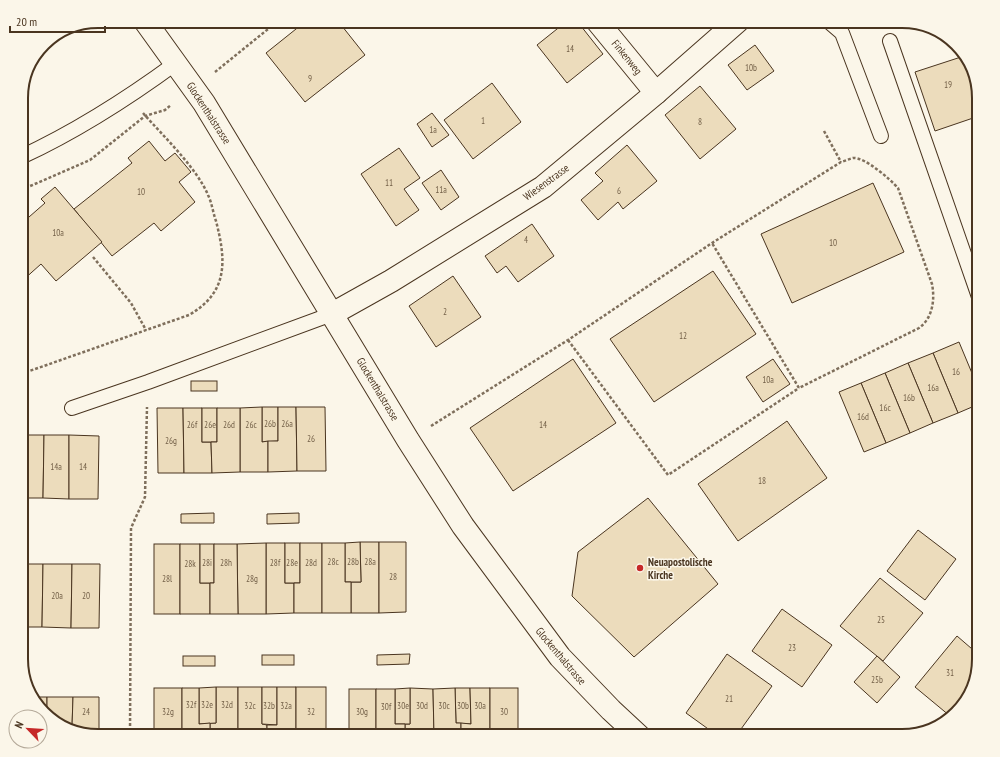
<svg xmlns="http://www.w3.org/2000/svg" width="1000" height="757" viewBox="0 0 1000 757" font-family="'PT Sans Narrow',sans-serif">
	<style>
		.building { fill: #ecdcbc; stroke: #4a3520 }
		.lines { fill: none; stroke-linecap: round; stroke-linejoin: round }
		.service-casing { stroke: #4a3520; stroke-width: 16 }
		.minor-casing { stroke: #4a3520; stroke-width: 24 }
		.secondary-casing { stroke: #4a3520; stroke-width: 24 }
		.path { stroke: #7f6f5c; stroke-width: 2.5; stroke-dasharray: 3 2; stroke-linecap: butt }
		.service { stroke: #fbf6e9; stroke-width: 14 }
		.minor { stroke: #fbf6e9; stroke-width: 22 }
		.secondary { stroke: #fbf6e9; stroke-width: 22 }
		.poi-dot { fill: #c62828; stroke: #fbf6e9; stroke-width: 1.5 }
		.labels { text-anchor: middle; stroke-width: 3; stroke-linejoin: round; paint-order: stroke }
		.number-label { font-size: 9px; fill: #725f47 }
		.street-label { font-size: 11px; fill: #4a3520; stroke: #fbf6e9 }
		.poi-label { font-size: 11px; font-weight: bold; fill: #4a3520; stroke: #fbf6e9; text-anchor: start }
		.rim { fill: none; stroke: #4a3520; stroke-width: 2 }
	</style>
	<rect width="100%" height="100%" fill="#fbf6e9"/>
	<g class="building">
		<path d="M306 21H338L365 55 305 102 266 53Z"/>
		<path d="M567 21H577L603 54 567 83 537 45Z"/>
		<path d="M755 45 774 71 747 90 728 65Z"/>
		<path d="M964 56 971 64 979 98V116L935 131 915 72Z"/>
		<path d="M492 83 521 122 473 159 444 120Z"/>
		<path d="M700 86 736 129 700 159 665 115Z"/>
		<path d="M432 113 449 135 432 147 417 124Z"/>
		<path d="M149 141 165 161 175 153 191 172 179 182 195 202 161 231 154 223 112 256 74 209 132 163 128 158Z"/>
		<path d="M627 145 657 181 623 209 618 202 598 220 581 200 603 181 595 173Z"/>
		<path d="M399 148 420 178 404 189 419 210 396 226 361 174Z"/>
		<path d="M441 170 459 197 441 210 422 183Z"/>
		<path d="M873 183 904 252 792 303 761 234Z"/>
		<path d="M55 187 102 242 56 281 41 264 22 281 21 224 45 203 41 199Z"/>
		<path d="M532 224 554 256 518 282 506 266 497 273 485 256Z"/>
		<path d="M713 271 756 334 654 402 610 339Z"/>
		<path d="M453 276 481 317 436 347 409 306Z"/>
		<path d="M959 342 979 390V404L958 413 933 353Z"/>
		<path d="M933 353 958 413 933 423 908 363Z"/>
		<path d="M573 359 616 423 513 491 470 428Z"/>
		<path d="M773 359 790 384 763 402 746 377Z"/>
		<path d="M908 363 933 423 910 433 885 373Z"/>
		<path d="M885 373 910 433 886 443 861 383Z"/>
		<rect x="191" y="381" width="26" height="10"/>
		<path d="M861 383 886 443 864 452 839 392Z"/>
		<path d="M262 407H278V441L262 442Z"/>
		<path d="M262 407V442L268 441V472H240V408Z"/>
		<path d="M278 407H296L297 471 268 472V441H278Z"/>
		<path d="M296 407H325L326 471H297Z"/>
		<path d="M157 408H183L184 473H158Z"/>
		<path d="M183 408H202V442H211L212 473H184Z"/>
		<rect x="202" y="408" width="15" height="34"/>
		<path d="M217 408H240V472L212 473 211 442H217Z"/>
		<path d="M787 421 827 478 738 541 698 484Z"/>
		<path d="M21 435H44L43 498H21Z"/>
		<path d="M44 435H69V499L43 498Z"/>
		<path d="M69 435 99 436 98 499H69Z"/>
		<path d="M648 498 718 584 634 657 572 596 578 552Z"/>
		<path d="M214 513V523H181V514Z"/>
		<path d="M299 513V523L267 524V514Z"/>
		<path d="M918 530 956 559 925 600 887 571Z"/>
		<path d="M360 542H379V613H351V582H361Z"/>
		<path d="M360 542 361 582H345V543Z"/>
		<path d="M379 542H406V612L379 613Z"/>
		<path d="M266 543H285V583H294V613L266 614Z"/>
		<path d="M266 543V614H238L237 544Z"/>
		<rect x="285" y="543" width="15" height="40"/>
		<path d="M300 543H322V613H294V583H300Z"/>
		<path d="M322 543H345V582H351V613H322Z"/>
		<rect x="154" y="544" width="26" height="70"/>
		<path d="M180 544H200V583H210V614H180Z"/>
		<rect x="200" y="544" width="14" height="39"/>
		<path d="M214 544H237L238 614H210V583H214Z"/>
		<path d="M21 564H43L42 627H21Z"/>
		<path d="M43 564H72L71 628 42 627Z"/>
		<path d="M72 564H100L99 628H71Z"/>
		<path d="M880 578 923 613 883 661 840 626Z"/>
		<path d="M782 609 832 645 802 687 752 651Z"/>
		<path d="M957 636 979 655V659L963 706 950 716 915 687Z"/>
		<path d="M410 654 409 664 377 665V655Z"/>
		<path d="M727 654 772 686 736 736H718L686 713Z"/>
		<rect x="262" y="655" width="32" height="10"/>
		<rect x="183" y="656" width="32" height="10"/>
		<path d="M877 656 900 677 877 703 854 682Z"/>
		<path d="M216 687H238V736H210V723H216Z"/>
		<path d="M216 687V723L199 724V688Z"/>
		<path d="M238 687H262V724L267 725V736H238Z"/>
		<path d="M262 687H277V725L262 724Z"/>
		<path d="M277 687H296V736H267V725H277Z"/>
		<rect x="296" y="687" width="30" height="49"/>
		<rect x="154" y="688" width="28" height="48"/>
		<path d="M182 688H199V724L210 723V736H182Z"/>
		<path d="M410 688 433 689 434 736H405V724H410Z"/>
		<path d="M410 688V724H395V689Z"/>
		<path d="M455 688H470L471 724 456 723Z"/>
		<path d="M455 688 456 723H461V736H434L433 689Z"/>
		<path d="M470 688H490V736H461V723L471 724Z"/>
		<rect x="490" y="688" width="28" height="48"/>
		<rect x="349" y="689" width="27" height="47"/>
		<path d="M376 689H395V724H405V736H376Z"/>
		<path d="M32 697H47V714Z"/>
		<path d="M47 697H73L72 727 51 720 47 714Z"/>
		<path d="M73 697H99V736L72 727Z"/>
	</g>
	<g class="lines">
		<g class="service-casing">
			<g id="service">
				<path d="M828 21 842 33 881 136"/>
				<path d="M890 41 979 297"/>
				<path d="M21 157C77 131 127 99 176 63"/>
				<path d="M72 408 148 382 332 314"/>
			</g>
		</g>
		<g class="minor-casing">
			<g id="minor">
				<path d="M597 21 656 93"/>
				<path d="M332 314 391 281 543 187 656 93 738 21"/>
			</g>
		</g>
		<g class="secondary-casing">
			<path id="secondary" d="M145 21 204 103 408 440 463 526 560 657 611 710 639 736"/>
		</g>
		<g class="path">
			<path d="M215 72 278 21"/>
			<path d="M824 131 841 162"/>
			<path d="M21 190 90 160 145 116 165 110 171 105"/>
			<path d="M93 257 131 303 146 330"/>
			<path d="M568 340 668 475 799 388"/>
			<path d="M21 374 189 315C229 292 226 260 216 221 213 213 212 203 208 195 196 167 164 137 143 113"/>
			<path d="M431 426 568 340 712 243 841 162C845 161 849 159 853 158 865 157 890 179 898 188L932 284C935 299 933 318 919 328L799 388 712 243"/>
			<path d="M130 736 131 528 145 497 147 407"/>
		</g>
		<use href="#service" class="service"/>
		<use href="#minor" class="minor"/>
		<use href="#secondary" class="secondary"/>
	</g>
	<circle class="poi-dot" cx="640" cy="568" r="4"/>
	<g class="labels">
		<g class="number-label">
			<text x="570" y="52">14</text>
			<text x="751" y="71">10b</text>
			<text x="310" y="82">9</text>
			<text x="948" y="88">19</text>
			<text x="483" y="124">1</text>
			<text x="700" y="125">8</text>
			<text x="433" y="133">1a</text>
			<text x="389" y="186">11</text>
			<text x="441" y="193">11a</text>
			<text x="619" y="194">6</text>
			<text x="141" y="195">10</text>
			<text x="58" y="236">10a</text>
			<text x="526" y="243">4</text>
			<text x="833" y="246">10</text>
			<text x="445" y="315">2</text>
			<text x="683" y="339">12</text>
			<text x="956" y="375">16</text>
			<text x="768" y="383">10a</text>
			<text x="933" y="391">16a</text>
			<text x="909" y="401">16b</text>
			<text x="885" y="411">16c</text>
			<text x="863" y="420">16d</text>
			<text x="270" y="427">26b</text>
			<text x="287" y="427">26a</text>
			<text x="192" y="428">26f</text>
			<text x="210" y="428">26e</text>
			<text x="229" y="428">26d</text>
			<text x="251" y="428">26c</text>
			<text x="543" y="428">14</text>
			<text x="311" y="442">26</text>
			<text x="171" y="444">26g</text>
			<text x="56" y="470">14a</text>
			<text x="83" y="470">14</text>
			<text x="762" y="484">18</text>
			<text x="333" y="565">28c</text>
			<text x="353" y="565">28b</text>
			<text x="370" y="565">28a</text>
			<text x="207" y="566">28i</text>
			<text x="226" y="566">28h</text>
			<text x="275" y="566">28f</text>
			<text x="292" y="566">28e</text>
			<text x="311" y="566">28d</text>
			<text x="190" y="567">28k</text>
			<text x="393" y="580">28</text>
			<text x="167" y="582">28l</text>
			<text x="252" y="582">28g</text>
			<text x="57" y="599">20a</text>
			<text x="86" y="599">20</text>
			<text x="881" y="623">25</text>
			<text x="792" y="651">23</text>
			<text x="950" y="676">31</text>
			<text x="877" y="683">25b</text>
			<text x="729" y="702">21</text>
			<text x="191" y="708">32f</text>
			<text x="207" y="708">32e</text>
			<text x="227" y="708">32d</text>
			<text x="250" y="709">32c</text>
			<text x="269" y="709">32b</text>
			<text x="286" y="709">32a</text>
			<text x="403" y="709">30e</text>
			<text x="422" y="709">30d</text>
			<text x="444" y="709">30c</text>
			<text x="463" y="709">30b</text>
			<text x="480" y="709">30a</text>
			<text x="386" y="710">30f</text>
			<text x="86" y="715">24</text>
			<text x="168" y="715">32g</text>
			<text x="311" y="715">32</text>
			<text x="362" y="715">30g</text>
			<text x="504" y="715">30</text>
		</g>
		<g class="street-label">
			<text transform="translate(627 57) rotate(51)" y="4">Finkenweg</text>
			<text transform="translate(209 113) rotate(57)" y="4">Glockenthalstrasse</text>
			<text transform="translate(546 182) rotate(-36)" y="4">Wiesenstrasse</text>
			<text transform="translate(378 389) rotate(59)" y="4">Glockenthalstrasse</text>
			<text transform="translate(561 656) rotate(50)" y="4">Glockenthalstrasse</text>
		</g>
		<g class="poi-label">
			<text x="648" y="566">Neuapostolische<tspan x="648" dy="13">Kirche</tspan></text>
		</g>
	</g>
	<path d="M0 0H1000V757H0ZM98 28H902A70 70 0 0 1 972 98V659A70 70 0 0 1 902 729H98A70 70 0 0 1 28 659V98A70 70 0 0 1 98 28Z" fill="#fbf6e9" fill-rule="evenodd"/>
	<path class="rim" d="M98 28H902A70 70 0 0 1 972 98V659A70 70 0 0 1 902 729H98A70 70 0 0 1 28 659V98A70 70 0 0 1 98 28Z"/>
	<g transform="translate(28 729) rotate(295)"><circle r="19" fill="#fbf6e9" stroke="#b4a999"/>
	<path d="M0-3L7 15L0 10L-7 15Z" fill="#c62828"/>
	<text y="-6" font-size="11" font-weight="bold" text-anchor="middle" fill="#4a3520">N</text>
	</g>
	<path d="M10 26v6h95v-6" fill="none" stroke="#4a3520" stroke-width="2"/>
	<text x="16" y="26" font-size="12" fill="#4a3520" stroke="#fbf6e9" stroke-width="3" paint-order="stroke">20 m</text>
</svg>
